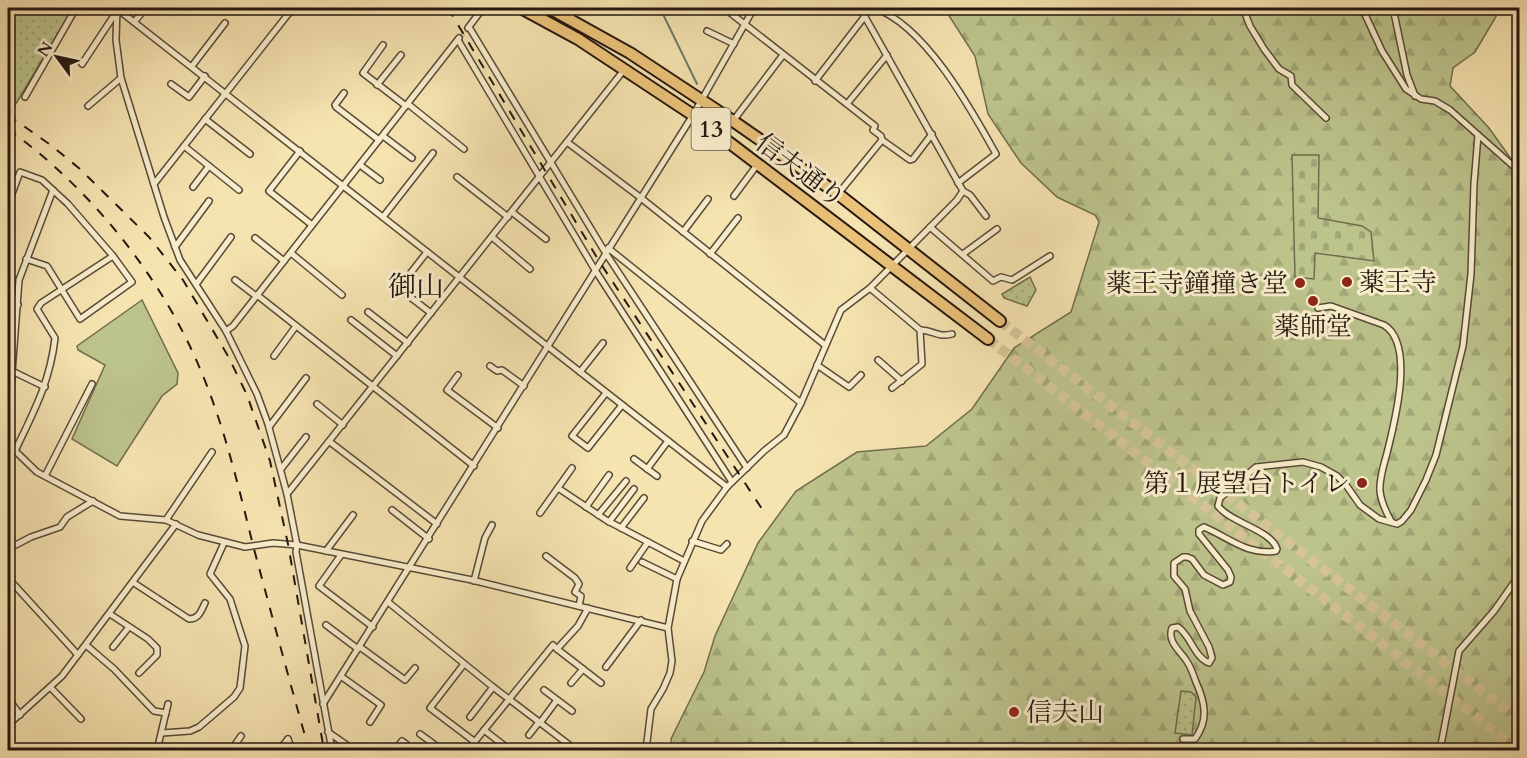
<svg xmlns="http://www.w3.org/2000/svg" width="1527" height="758" viewBox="0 0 1527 758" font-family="Cardo,'Noto Serif JP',serif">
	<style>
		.forest { fill: url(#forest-firs); stroke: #706d4e; stroke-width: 1.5 }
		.cemetery { fill: url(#cemetery-stones); stroke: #706d4e; stroke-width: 1.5 }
		.park { fill: url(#park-dots); stroke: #706d4e; stroke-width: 1.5 }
		.pitch { fill: #bcc38b; stroke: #706d4e; stroke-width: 1.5 }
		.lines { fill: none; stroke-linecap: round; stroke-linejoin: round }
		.stream { stroke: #6d7b70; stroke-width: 2 }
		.street-tunnel { stroke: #d6c498; stroke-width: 5; stroke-dasharray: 5 2.5; stroke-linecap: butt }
		.highway-tunnel { stroke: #d6c498; stroke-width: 10; stroke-dasharray: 10 5; stroke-linecap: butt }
		.street-casing { stroke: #594a38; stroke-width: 8 }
		.highway-casing { stroke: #251710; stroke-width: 14 }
		.street { stroke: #f8edcc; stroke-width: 5 }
		.highway { stroke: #eac278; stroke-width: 10 }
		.rail { stroke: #251710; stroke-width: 2; stroke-dasharray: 10 10; stroke-linecap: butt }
		.poi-dot { fill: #8f2418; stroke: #f8edcc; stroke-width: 2 }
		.labels { text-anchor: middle; stroke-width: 6; stroke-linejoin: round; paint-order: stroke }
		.shield { fill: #f8edcc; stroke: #645748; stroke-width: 1.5 }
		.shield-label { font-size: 24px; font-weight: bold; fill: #251710 }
		.street-label { font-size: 26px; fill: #251710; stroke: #f8edcc }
		.poi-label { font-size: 26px; fill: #251710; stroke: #f8edcc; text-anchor: start }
		.quarter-label { font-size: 28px; fill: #251710; stroke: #f8edcc }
	</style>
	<defs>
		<pattern id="forest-firs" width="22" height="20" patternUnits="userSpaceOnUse" patternTransform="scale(1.5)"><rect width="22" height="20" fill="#bcc38b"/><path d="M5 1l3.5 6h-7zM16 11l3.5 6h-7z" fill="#a1a777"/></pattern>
		<pattern id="cemetery-stones" width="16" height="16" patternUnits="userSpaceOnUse" patternTransform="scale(1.5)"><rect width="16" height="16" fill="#bcc38b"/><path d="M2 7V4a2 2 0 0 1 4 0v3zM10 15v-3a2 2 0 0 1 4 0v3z" fill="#a1a777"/></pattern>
		<pattern id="park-dots" width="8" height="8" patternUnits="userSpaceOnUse" patternTransform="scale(1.5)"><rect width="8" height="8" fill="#bcc38b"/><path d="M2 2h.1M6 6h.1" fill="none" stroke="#a1a777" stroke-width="1.8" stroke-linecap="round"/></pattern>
	</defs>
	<rect width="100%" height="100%" fill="#f5e3b0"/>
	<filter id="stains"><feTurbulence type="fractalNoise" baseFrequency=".00333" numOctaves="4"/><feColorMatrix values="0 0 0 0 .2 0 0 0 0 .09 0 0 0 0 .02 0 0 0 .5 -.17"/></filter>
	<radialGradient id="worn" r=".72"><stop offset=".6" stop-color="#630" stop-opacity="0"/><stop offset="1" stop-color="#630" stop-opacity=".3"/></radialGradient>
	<path class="forest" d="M944 8H1501L1475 52 1453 68 1450 86 1489 128 1519 170V750H672L671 739 704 672 715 636 758 543 796 491 857 452 926 446 972 409 1014 348 1071 312 1099 222 1095 215 1057 197 1021 163 988 114 975 56Z"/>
	<path class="cemetery" d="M1292 155H1319L1318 218 1362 226 1371 232 1374 261 1315 253 1314 279 1295 277Z"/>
	<g class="park">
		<path d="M8 8H73L11 112 8 110Z"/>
		<path d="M1030 277 1036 290 1027 306 1004 298 1002 294Z"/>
		<path d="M1181 691 1191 692 1196 697 1192 735 1175 733Z"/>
	</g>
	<path class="pitch" d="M142 300 178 373 177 384 162 396 117 466 72 439 105 365 78 350 77 346Z"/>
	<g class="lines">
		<path class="stream" d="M660 8 697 84"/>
		<path class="street-tunnel" d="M460 37 467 30"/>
		<g class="highway-tunnel">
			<path d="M1000 321 1520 720"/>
			<path d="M988 339 1519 750"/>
		</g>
		<g class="street-casing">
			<g id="street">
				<path d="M116 8 727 487"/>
				<path d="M117 8 116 40 121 78 164 217 180 260 226 331 257 394 268 424 287 494 297 545 296 552 332 750"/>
				<path d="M724 8 875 126 873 130 881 136 882 140 910 160 913 159 932 134"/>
				<path d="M860 8 963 191 970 195 986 216"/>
				<path d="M874 8C925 25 971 109 996 154L958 183"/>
				<path d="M1243 8 1250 26 1264 49 1279 69 1291 76 1292 85 1326 118"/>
				<path d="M1362 8 1382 51 1406 89 1421 99 1435 101 1450 110 1520 172"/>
				<path d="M1393 8 1407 75 1415 96"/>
				<path d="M569 17 577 8"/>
				<path d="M134 22 146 8"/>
				<path d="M469 27 605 252 747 468"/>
				<path d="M468 28 483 8"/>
				<path d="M707 31 734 44"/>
				<path d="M458 40 595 270 732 482"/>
				<path d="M383 45 363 73 406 106"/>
				<path d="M82 64 113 17 116 16"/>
				<path d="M192 66 225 23"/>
				<path d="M815 81 865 16"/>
				<path d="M171 84 189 97 205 76"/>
				<path d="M377 85 401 55"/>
				<path d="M344 93 335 105 336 107 379 140"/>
				<path d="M25 97 76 8"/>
				<path d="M408 104 464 149"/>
				<path d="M847 104 887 55"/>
				<path d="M88 106 121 78"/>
				<path d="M205 119 250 154"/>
				<path d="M733 121 783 55"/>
				<path d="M383 136 412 158"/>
				<path d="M567 142 641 198 825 345"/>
				<path d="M184 146 239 190"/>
				<path d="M300 151 269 191 312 225"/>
				<path d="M360 165 380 180"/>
				<path d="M457 177 508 217"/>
				<path d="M154 184 293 8"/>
				<path d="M193 187 209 166"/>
				<path d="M838 194 882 140"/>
				<path d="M734 196 757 165"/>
				<path d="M8 205 20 172 42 180 68 204 113 256 132 282 80 319 47 266 26 259"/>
				<path d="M512 212 546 239"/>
				<path d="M383 217 433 153"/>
				<path d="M930 227 993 281 1001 277 1012 280 1050 256"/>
				<path d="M683 232 708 199"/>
				<path d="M492 237 530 269"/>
				<path d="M255 238 284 261"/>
				<path d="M175 247 209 201"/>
				<path d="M608 248 801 403"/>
				<path d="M291 253 342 295"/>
				<path d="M710 254 738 218"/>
				<path d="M963 254 997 229"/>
				<path d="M409 275 427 252"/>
				<path d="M235 280 256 296"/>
				<path d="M197 283 231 237"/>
				<path d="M397 287 431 313"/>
				<path d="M870 288 920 330 922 364 892 388"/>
				<path d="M257 295 474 466"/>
				<path d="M8 301 18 305"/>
				<path d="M1318 308 1331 306 1384 325C1415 344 1395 420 1388 449 1385 462 1379 477 1380 491 1381 501 1386 512 1391 521"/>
				<path d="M368 312 408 343"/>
				<path d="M351 320 397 356"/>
				<path d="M920 330C934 330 937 338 952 334"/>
				<path d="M226 331 233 326 459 38"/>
				<path d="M274 356 296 326"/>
				<path d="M878 360 902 381"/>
				<path d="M817 365 849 387 861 375"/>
				<path d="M490 366 497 371 502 370 524 386"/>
				<path d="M12 371 45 387"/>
				<path d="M580 372 603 343"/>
				<path d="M458 375 447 390 498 428"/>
				<path d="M606 393 572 436 588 448 622 405"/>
				<path d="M317 404 343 425"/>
				<path d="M8 407 10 399 19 280 53 190"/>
				<path d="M269 427 306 378"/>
				<path d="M330 442 437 524"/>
				<path d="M8 444 37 472 120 516 166 520 198 535 245 547 273 543 297 545 472 580 668 628"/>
				<path d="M15 451C34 411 50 382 55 338L37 309 41 303 113 256"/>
				<path d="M634 459 657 476"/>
				<path d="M281 469 306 437"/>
				<path d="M647 469 668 441"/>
				<path d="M45 476 92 384"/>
				<path d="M558 488 606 520 684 561"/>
				<path d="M287 494 624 70"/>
				<path d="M8 498 9 497"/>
				<path d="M586 507 609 475"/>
				<path d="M392 510 429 539"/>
				<path d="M540 513 572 468"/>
				<path d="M598 515 626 481"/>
				<path d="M166 520 212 452"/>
				<path d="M609 522 634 489"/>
				<path d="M621 528 644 498"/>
				<path d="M692 541 721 550 727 544"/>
				<path d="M8 549 31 537 60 527 67 517 93 501"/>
				<path d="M326 551 353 515"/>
				<path d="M341 555 319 586 373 627"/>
				<path d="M546 556 575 578 579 584 575 592 581 596 579 606"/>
				<path d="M642 562 677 579"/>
				<path d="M630 568 648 542"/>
				<path d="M8 578 78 655"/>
				<path d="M474 581 485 538 492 525"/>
				<path d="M134 583 189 619C199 619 201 611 205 603"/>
				<path d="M388 602 493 687 576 750"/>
				<path d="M110 614 148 639 157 648V655L139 673"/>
				<path d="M326 625 358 649"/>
				<path d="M86 645 114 669 154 711 166 713"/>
				<path d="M113 647 129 627"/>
				<path d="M360 647 405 680 415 668"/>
				<path d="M557 649 601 683"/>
				<path d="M464 664 430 708 475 742"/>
				<path d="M606 667 641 620"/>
				<path d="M342 677 381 705 370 722"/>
				<path d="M571 683 583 669"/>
				<path d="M51 688 81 719"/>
				<path d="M544 690 572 711"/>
				<path d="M8 698 20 715"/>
				<path d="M323 704 693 115 754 8"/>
				<path d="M470 717 493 687"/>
				<path d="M540 723 557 700"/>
				<path d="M8 725 62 676 176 524"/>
				<path d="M484 730 510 750"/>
				<path d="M328 732 354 750"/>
				<path d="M162 733 190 731 199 727 234 697 240 688 245 646 230 599 210 574 224 543"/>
				<path d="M420 734 442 750"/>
				<path d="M529 735 539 722"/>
				<path d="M288 739 292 750"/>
				<path d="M1183 739H1195C1209 720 1205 702 1196 682 1193 674 1191 667 1186 660 1179 650 1167 641 1172 628L1178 627C1191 636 1194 657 1209 663L1212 658 1209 647 1190 611 1185 589 1174 576V563L1183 557H1187L1192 559 1204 575 1223 585 1230 582 1231 577 1228 570 1199 534V530L1204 527C1228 537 1248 556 1276 551L1277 549C1271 530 1231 523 1218 506L1220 498 1256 467 1303 462 1321 467 1337 476 1346 485 1360 505 1379 519 1397 524 1402 521 1411 510 1426 480 1436 455 1463 346 1471 274 1474 184 1478 135"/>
				<path d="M157 750 168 704"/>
				<path d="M234 750 232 749 241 736"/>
				<path d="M279 750 288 739"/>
				<path d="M395 750 402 741 414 750"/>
				<path d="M468 750 553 645 557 649 578 626 588 608"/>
				<path d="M646 750 651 709 663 689 670 673 672 661 668 628 677 579 702 521 727 487 764 451 784 435 801 403 841 310 870 288 957 200 963 191"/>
				<path d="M1440 750 1459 651 1494 611 1520 574"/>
			</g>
		</g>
		<g class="highway-casing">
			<g id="highway">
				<path d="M521 8 578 39 693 115 988 339"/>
				<path d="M549 8 630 53 733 121 838 194 1000 321"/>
			</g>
		</g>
		<use href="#street" class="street"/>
		<use href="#highway" class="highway"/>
		<g class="rail">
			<path d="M448 8 599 261 764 512"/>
			<path d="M8 115 52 146 80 169 149 237 183 280 228 356 247 395 270 461 288 544 324 750"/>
			<path d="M8 129C90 188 162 277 201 371 225 428 239 489 254 549 272 616 290 683 309 750"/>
		</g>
	</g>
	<g class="poi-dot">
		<circle cx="1347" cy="282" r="6"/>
		<circle cx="1300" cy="283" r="6"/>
		<circle cx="1313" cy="301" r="6"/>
		<circle cx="1362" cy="483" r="6"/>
		<circle cx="1014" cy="712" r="6"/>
	</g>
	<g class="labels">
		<rect class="shield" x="691.5" y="108" width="39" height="42" rx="4.5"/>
		<g class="shield-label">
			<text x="711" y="137">13</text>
		</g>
		<g class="street-label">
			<text transform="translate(801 170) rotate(37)" y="9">信夫通り</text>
		</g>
		<g class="poi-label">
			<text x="1359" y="291">薬王寺</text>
			<text x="1288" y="292" text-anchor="end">薬王寺鐘撞き堂</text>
			<text x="1313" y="335" text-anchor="middle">薬師堂</text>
			<text x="1350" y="492" text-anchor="end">第１展望台トイレ</text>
			<text x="1026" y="721">信夫山</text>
		</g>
		<g class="quarter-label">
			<text x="416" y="296">御山</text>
		</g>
	</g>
	<rect width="1527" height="758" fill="none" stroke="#f5e3b0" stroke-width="30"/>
	<rect x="9" y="9" width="1509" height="740" fill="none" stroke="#251710" stroke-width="3"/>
	<rect x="15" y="15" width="1497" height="728" fill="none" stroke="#251710" stroke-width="1.5"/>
	<g transform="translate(57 57) rotate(303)" stroke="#f8edcc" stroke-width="4.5" paint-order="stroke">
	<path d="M0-4.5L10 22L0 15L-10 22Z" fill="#251710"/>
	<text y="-9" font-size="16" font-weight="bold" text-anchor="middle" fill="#251710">N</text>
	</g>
	<rect width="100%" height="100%" filter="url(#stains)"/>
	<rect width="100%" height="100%" fill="url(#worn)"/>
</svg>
